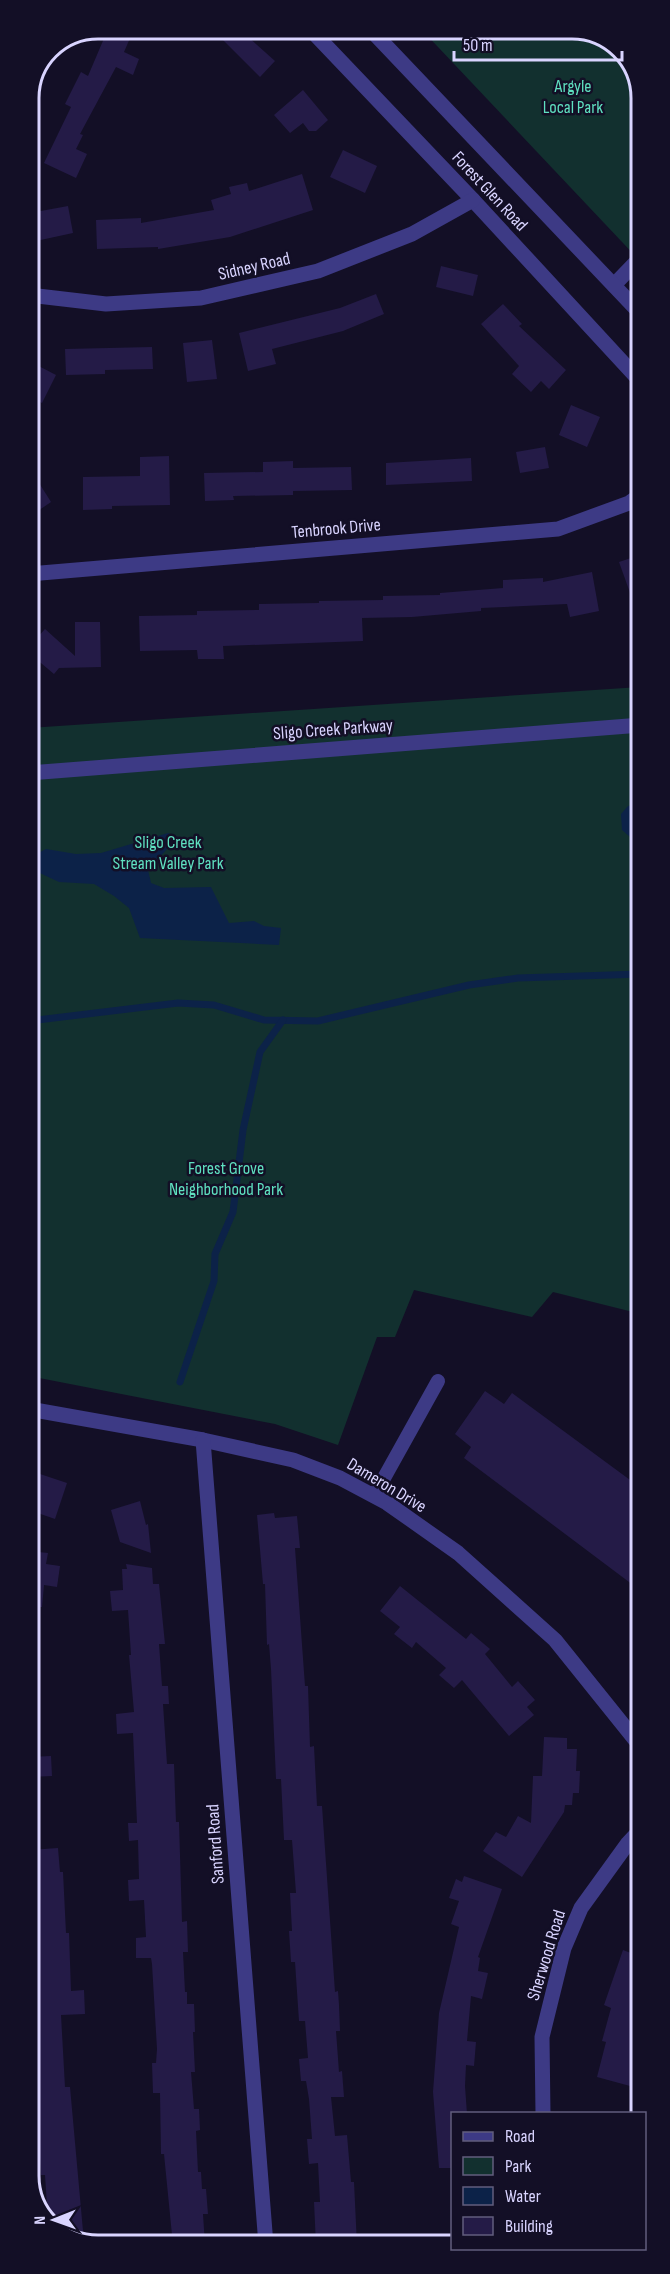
<svg xmlns="http://www.w3.org/2000/svg" width="670" height="2274" viewBox="0 0 670 2274" font-family="'Sofia Sans Condensed',sans-serif">
	<style>
		.green { fill: #12302f }
		.water { fill: #0c2248 }
		.lines { fill: none; stroke-linecap: round; stroke-linejoin: round }
		.stream { stroke: #0c2248; stroke-width: 7 }
		.building { fill: #241b47 }
		.service { stroke: #3d3a85; stroke-width: 14 }
		.minor { stroke: #3d3a85; stroke-width: 15 }
		.tertiary { stroke: #3d3a85; stroke-width: 15 }
		.labels { text-anchor: middle; stroke-width: 5; stroke-linejoin: round; paint-order: stroke }
		.park-label { font-size: 18px; fill: #5fe0c0; stroke: #130f26 }
		.street-label { font-size: 18px; fill: #d9d4ff; stroke: #130f26 }
		.rim { fill: none; stroke: #d9d4ff; stroke-width: 3 }
	</style>
	<rect width="100%" height="100%" fill="#130f26"/>
	<g class="green">
		<path d="M421 29H581L618 46 640 84V261Z"/>
		<path d="M640 687 641 1314 553 1292 532 1317 414 1290 395 1337H377L338 1445 275 1424 29 1376V728Z"/>
	</g>
	<g class="water">
		<path d="M641 804V842L630 837 622 830 621 814 628 806Z"/>
		<path d="M168 833 178 837 148 870 151 883 164 888 211 887 229 923 254 921 264 926 281 928 279 945 140 938 129 908 114 896 94 884 59 882 29 868V858L46 849 76 854 101 853Z"/>
	</g>
	<g class="lines">
		<g class="stream">
			<path d="M29 1021 178 1003 214 1005 264 1020 318 1021 469 985 518 978 641 974"/>
			<path d="M180 1382 214 1281 215 1254 233 1212 243 1130 260 1052 283 1020"/>
		</g>
	</g>
	<g class="building">
		<path d="M108 29H134L124 52 139 59 133 75 116 67 80 134 83 135 76 149 87 154 76 178 44 163 71 107 65 104 81 72 88 76Z"/>
		<path d="M212 29H239L275 61 260 77Z"/>
		<path d="M303 90 328 120 316 131H309L303 123 290 133 274 115Z"/>
		<path d="M343 150 377 166 365 193 330 177Z"/>
		<path d="M302 174 313 210 230 237 158 249V247L97 249 96 220 141 218V223L214 210 211 200 231 194 229 187 247 183 249 191Z"/>
		<path d="M68 206 73 233 36 241 30 213Z"/>
		<path d="M441 266 478 275 473 296 436 287Z"/>
		<path d="M376 294 384 314 343 331 272 349 276 364 248 371 239 333 340 308Z"/>
		<path d="M503 304 522 324 519 326 566 370 549 389 541 381 531 392 512 374 519 366 481 324Z"/>
		<path d="M212 340 217 379 187 382 183 343Z"/>
		<path d="M152 347 153 369 105 370V374L66 375 65 349Z"/>
		<path d="M29 361 56 375 42 403 29 396Z"/>
		<path d="M571 405 600 417 587 447 559 435Z"/>
		<path d="M545 447 549 468 520 473 516 452Z"/>
		<path d="M169 456 170 505 112 506V509L83 510V477L140 476V457Z"/>
		<path d="M471 458 472 481 386 485V463Z"/>
		<path d="M293 461V468L351 467 352 490 293 491V495L233 496 234 500 205 501 204 473 263 472V462Z"/>
		<path d="M29 467 51 502 29 517Z"/>
		<path d="M640 555V614L638 615 619 562Z"/>
		<path d="M592 572 599 611 570 617 567 604 481 608V611L412 617 362 618 363 641 223 646 224 659H198L197 650 140 651 139 616 197 615V611L259 610V604L319 603V601L383 600V596L440 595V593L503 588V580L543 578V582Z"/>
		<path d="M75 622H100L101 667 59 668 54 674 29 653V647L45 629 75 656Z"/>
		<path d="M485 1391 504 1404 512 1393 641 1488V1591L464 1458 471 1447 455 1434Z"/>
		<path d="M40 1474 67 1483 55 1519 29 1510V1503Z"/>
		<path d="M140 1501 146 1525 148 1524 151 1553 120 1542 111 1510Z"/>
		<path d="M274 1513 275 1518 297 1516 300 1548H295L305 1686H308L310 1747 314 1746 317 1806H322L335 1992 338 1991 339 2005 340 2031H336L339 2072 342 2071 344 2097H331L335 2136 347 2135 351 2182H354L357 2245H316L314 2202H320L318 2163 309 2164 307 2139H312L309 2099 306 2081H301L299 2059 308 2058 305 2021H299L295 1962H291L289 1931H292L290 1893H296L292 1840H284L281 1779H276L271 1669 269 1644 267 1645 265 1584H263L257 1515Z"/>
		<path d="M29 1551 48 1553 46 1564 60 1566 57 1587 44 1585 42 1607H30Z"/>
		<path d="M126 1564 152 1568 153 1584H159L165 1644H159L162 1686H168L169 1704H163L167 1764H174L176 1822H179L182 1922 187 1921 188 1952H183L185 1992H187V2004H194L195 2032H193L195 2072H191L194 2109H199L200 2130 196 2131 198 2172H201L202 2189H206L208 2214H203L205 2245H173L164 2154H161L160 2093H153L152 2063H156L157 2049 152 1964 151 1958H136V1938L146 1937 144 1900 129 1901 128 1880 139 1879 138 1840 129 1841 128 1823H137L133 1733 117 1734 116 1714 134 1712 129 1655H131L128 1610 112 1611 110 1591 123 1590 122 1569H127Z"/>
		<path d="M400 1586 466 1639 471 1633 490 1649 485 1654 512 1687 518 1681 535 1700 527 1707 534 1715 509 1736 462 1680 454 1688 439 1675 446 1668 416 1642 412 1648 394 1634 400 1627 380 1611Z"/>
		<path d="M544 1737 567 1738V1749H577L576 1771H580L579 1793H573L572 1805H565L564 1812 522 1877 483 1851 496 1832 506 1837 518 1816 531 1823 533 1776H542Z"/>
		<path d="M51 1756 52 1776 30 1777V1757Z"/>
		<path d="M58 1848 60 1872H63L66 1933H69L71 1991 84 1990 85 2014 61 2015 65 2087H70L84 2242 52 2228 48 2221 45 2175H41L35 2067H33L31 2030H38L33 1937H30V1850Z"/>
		<path d="M464 1876 502 1889 478 1957 480 1958 478 1971 488 1973 482 1999 471 1996 467 2041 476 2042 474 2066 466 2065 465 2086 467 2114H453V2168H439L433 2092 439 2013 459 1927 451 1924 459 1901 449 1898 456 1879 462 1882Z"/>
		<path d="M623 1950 641 1957V2089L597 2077 606 2042 602 2041 611 2008 604 2005Z"/>
	</g>
	<g class="lines">
		<path class="service" d="M374 1496 438 1381"/>
		<g class="minor">
			<path d="M310 29 473 200 640 381"/>
			<path d="M614 285 640 258"/>
			<path d="M29 295 106 304 201 298 318 271 412 234 473 200"/>
			<path d="M29 574 558 529 629 503 640 495"/>
			<path d="M29 1409 203 1440 293 1460 340 1478 387 1503 458 1553 555 1640 641 1747"/>
			<path d="M203 1440 266 2245"/>
			<path d="M543 2114 542 2037 564 1948 581 1908 628 1843 641 1829"/>
		</g>
		<g class="tertiary">
			<path d="M370 29 640 313"/>
			<path d="M29 773 641 725"/>
		</g>
	</g>
	<g class="labels">
		<g class="park-label">
			<text x="573" y="92">Argyle<tspan x="573" dy="21">Local Park</tspan></text>
			<text x="168" y="848">Sligo Creek<tspan x="168" dy="21">Stream Valley Park</tspan></text>
			<text x="226" y="1174">Forest Grove<tspan x="226" dy="21">Neighborhood Park</tspan></text>
		</g>
		<g class="street-label">
			<text transform="translate(490 191) rotate(47)" y="6">Forest Glen Road</text>
			<text transform="translate(254 266) rotate(-13)" y="6">Sidney Road</text>
			<text transform="translate(336 528) rotate(-5)" y="6">Tenbrook Drive</text>
			<text transform="translate(333 729) rotate(-4)" y="6">Sligo Creek Parkway</text>
			<text transform="translate(387 1485) rotate(31)" y="6">Dameron Drive</text>
			<text transform="translate(215 1844) rotate(-94)" y="6">Sanford Road</text>
			<text transform="translate(546 1955) rotate(-73)" y="6">Sherwood Road</text>
		</g>
	</g>
	<path d="M0 0H670V2274H0ZM98 39H572A59 59 0 0 1 631 98V2176A59 59 0 0 1 572 2235H98A59 59 0 0 1 39 2176V98A59 59 0 0 1 98 39Z" fill="#130f26" fill-rule="evenodd"/>
	<path class="rim" d="M98 39H572A59 59 0 0 1 631 98V2176A59 59 0 0 1 572 2235H98A59 59 0 0 1 39 2176V98A59 59 0 0 1 98 39Z"/>
	<rect x="451" y="2112" width="195" height="138" fill="#130f26" stroke="#625e7d" stroke-width="1.5"/>
	<rect x="463" y="2132" width="30" height="9" fill="#3d3a85" stroke="#625e7d" stroke-width="1.5"/>
	<text x="505" y="2142" font-size="18" fill="#d9d4ff">Road</text>
	<rect x="463" y="2157" width="30" height="18" fill="#12302f" stroke="#625e7d" stroke-width="1.5"/>
	<text x="505" y="2172" font-size="18" fill="#d9d4ff">Park</text>
	<rect x="463" y="2187" width="30" height="18" fill="#0c2248" stroke="#625e7d" stroke-width="1.5"/>
	<text x="505" y="2202" font-size="18" fill="#d9d4ff">Water</text>
	<rect x="463" y="2217" width="30" height="18" fill="#241b47" stroke="#625e7d" stroke-width="1.5"/>
	<text x="505" y="2232" font-size="18" fill="#d9d4ff">Building</text>
	<g transform="translate(54 2220) rotate(269)" stroke="#130f26" stroke-width="4.5" paint-order="stroke">
	<path d="M0-4.5L10 22L0 15L-10 22Z" fill="#d9d4ff"/>
	<text y="-9" font-size="16" font-weight="bold" text-anchor="middle" fill="#d9d4ff">N</text>
	</g>
	<path d="M454 51v9h168v-9" fill="none" stroke="#d9d4ff" stroke-width="3"/>
	<text x="463" y="51" font-size="18" fill="#d9d4ff" stroke="#130f26" stroke-width="4.5" paint-order="stroke">50 m</text>
</svg>
